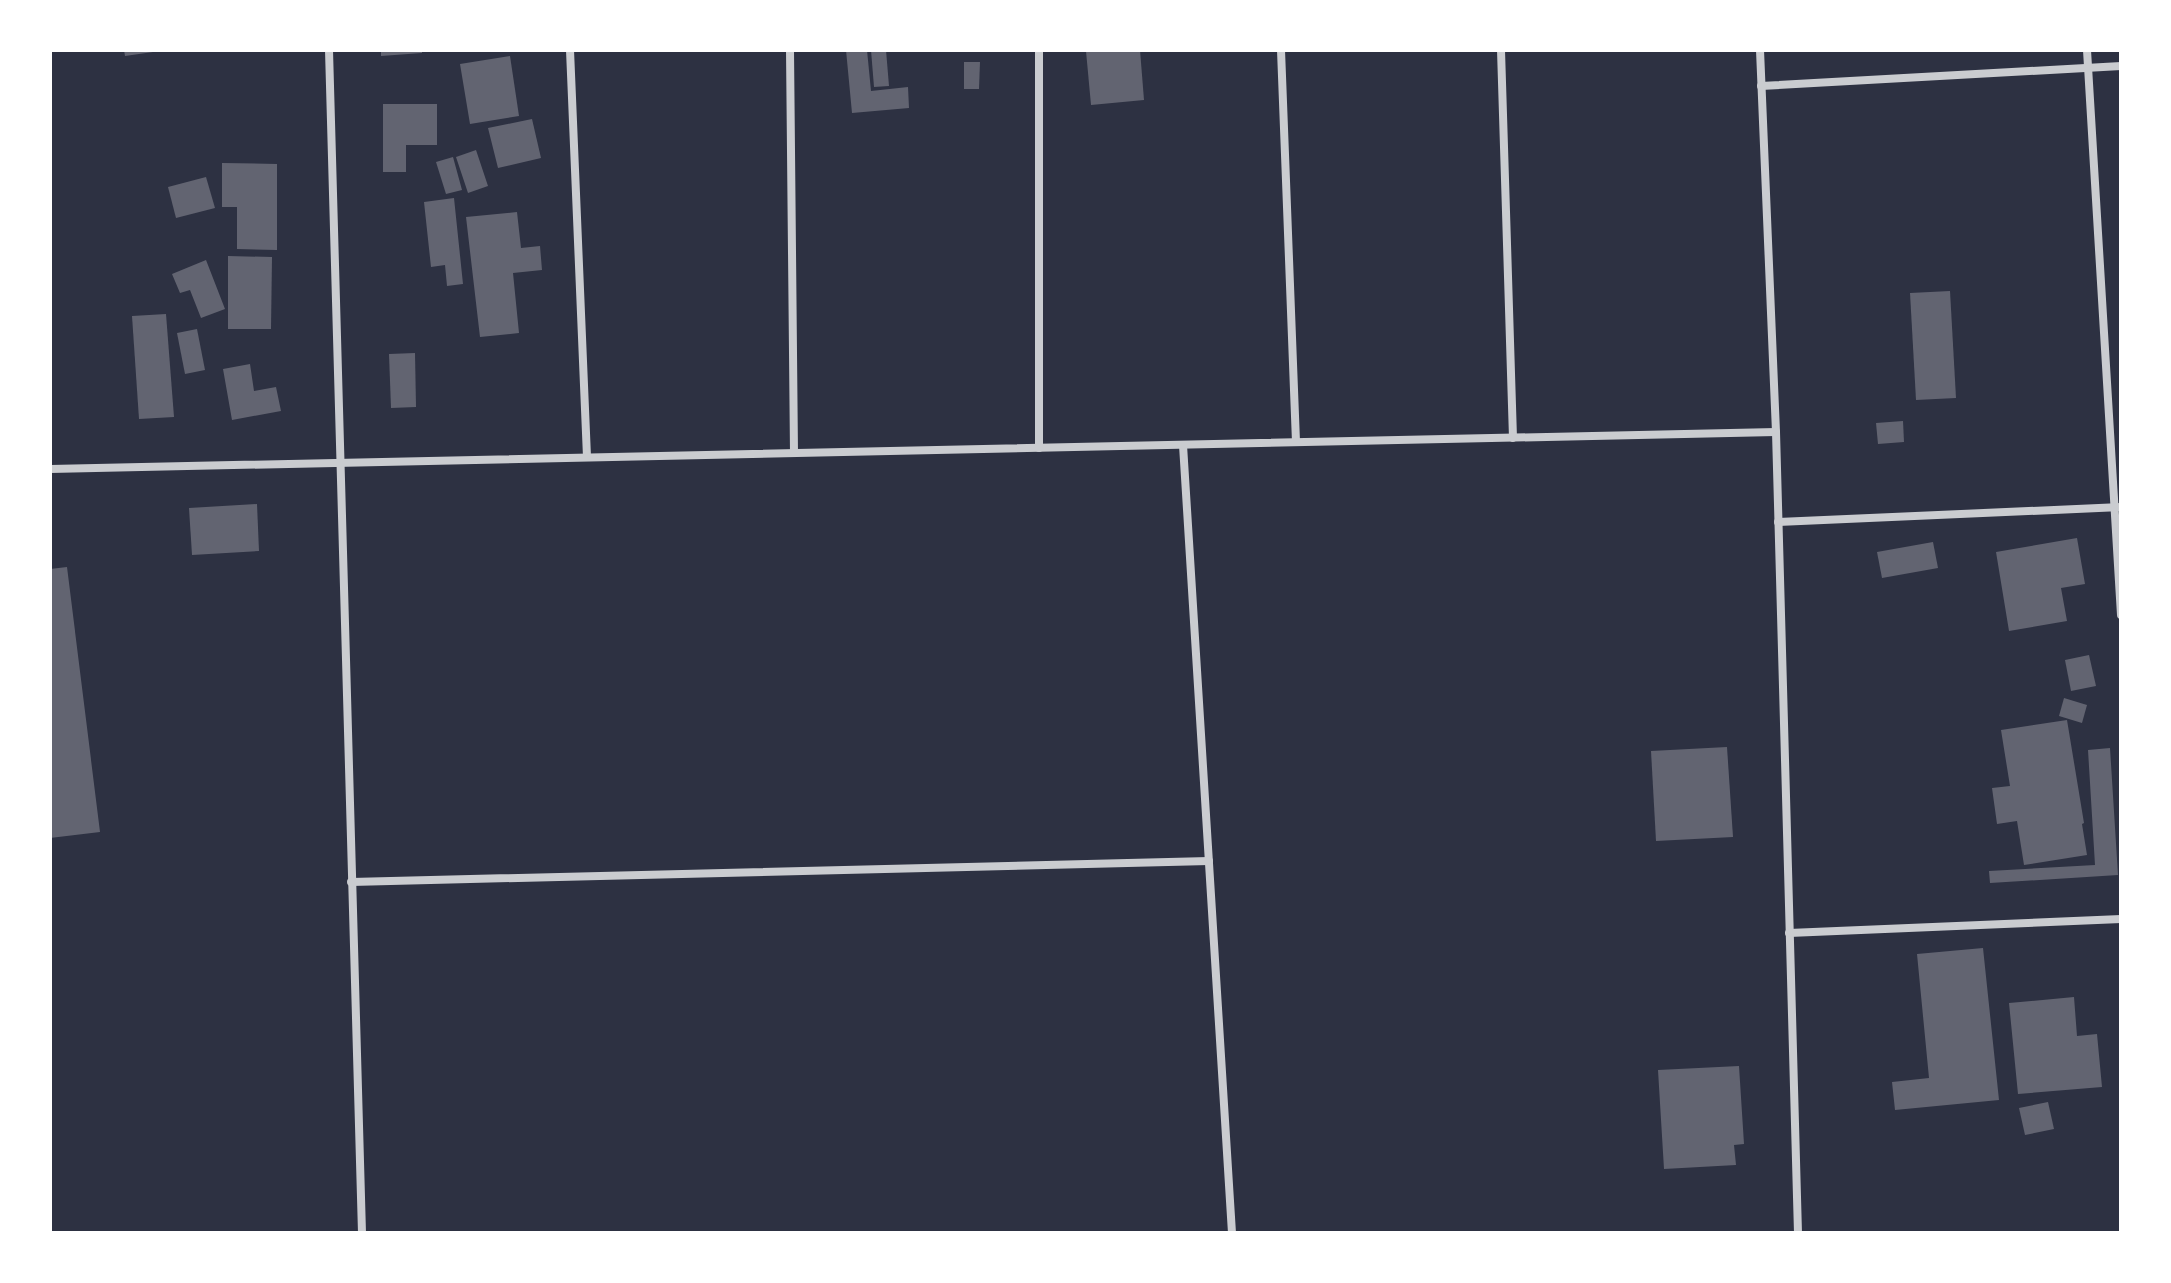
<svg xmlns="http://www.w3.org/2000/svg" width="2171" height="1283" viewBox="0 0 2171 1283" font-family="'DM Sans',sans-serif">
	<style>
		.building { fill: #626471 }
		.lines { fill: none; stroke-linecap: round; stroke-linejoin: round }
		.minor { stroke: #caccd0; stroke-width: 8 }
	</style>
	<rect width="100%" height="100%" fill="#2d3142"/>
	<g class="building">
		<path d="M124 50H153V52L125 56Z"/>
		<path d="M381 50H422V53L381 56Z"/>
		<path d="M846 50H867L871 91 908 87 909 108 852 113Z"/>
		<path d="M871 50H886L889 86 874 87Z"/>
		<path d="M1140 50 1144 100 1091 105 1086 51Z"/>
		<path d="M510 56 519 116 470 124 460 64Z"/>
		<path d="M964 62H980L979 89H964Z"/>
		<path d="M383 104H437V145H406V172H383Z"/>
		<path d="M532 119 541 158 498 168 488 128Z"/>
		<path d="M476 150 488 186 468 193 456 157Z"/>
		<path d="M453 157 462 190 446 194 436 162Z"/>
		<path d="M222 163 277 164V250L237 249V207H222Z"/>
		<path d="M206 177 215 208 176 218 168 187Z"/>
		<path d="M454 198 463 284 447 286 445 265 431 267 424 202Z"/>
		<path d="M517 212 521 248 540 246 542 270 513 273 519 333 480 337 466 217Z"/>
		<path d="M228 256 272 257 271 329H228Z"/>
		<path d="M206 260 225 309 201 318 190 290 180 293 172 274Z"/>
		<path d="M1950 291 1956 398 1916 400 1910 293Z"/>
		<path d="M166 314 174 417 139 419 132 316Z"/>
		<path d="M197 329 205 370 185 374 177 333Z"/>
		<path d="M415 353 416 407 391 408 389 354Z"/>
		<path d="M250 364 254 391 276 387 281 411 232 420 223 369Z"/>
		<path d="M1903 421 1904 442 1878 444 1876 423Z"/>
		<path d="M257 504 259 551 192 555 189 508Z"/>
		<path d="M2077 538 2085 584 2061 588 2067 621 2009 631 1996 552Z"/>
		<path d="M1933 542 1938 568 1882 578 1877 552Z"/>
		<path d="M67 567 100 832 50 838V569Z"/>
		<path d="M2089 655 2096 686 2071 691 2065 660Z"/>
		<path d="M2064 698 2087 705 2082 723 2059 716Z"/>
		<path d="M2067 720 2084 823 2082 824 2087 855 2024 865 2017 821 1997 824 1992 788 2010 786 2001 730Z"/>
		<path d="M1727 747 1733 837 1656 841 1651 751Z"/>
		<path d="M2110 748 2118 875 1990 883 1989 871 2095 865 2088 750Z"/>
		<path d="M1983 948 1999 1100 1895 1110 1892 1082 1929 1078 1917 954Z"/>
		<path d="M2074 997 2077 1036 2097 1034 2102 1087 2018 1094 2009 1003Z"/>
		<path d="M1739 1066 1744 1144 1734 1145 1736 1165 1664 1169 1658 1070Z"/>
		<path d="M2048 1102 2054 1129 2025 1135 2019 1108Z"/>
	</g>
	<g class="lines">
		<g class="minor">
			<path d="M329 50 362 1233"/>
			<path d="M570 50 587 457"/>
			<path d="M790 50 794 453"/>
			<path d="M1281 50 1296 442"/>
			<path d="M1501 50 1513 438"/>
			<path d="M1760 50 1776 432 1798 1233"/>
			<path d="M2087 50 2121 615"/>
			<path d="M1761 86 2121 66"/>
			<path d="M1183 445 1232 1233"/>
			<path d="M1039 448V50"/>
			<path d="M50 469 1776 432"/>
			<path d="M1778 522 2121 507"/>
			<path d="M351 882 1209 861"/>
			<path d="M1789 933 2121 919"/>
		</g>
	</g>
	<rect width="2171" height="1283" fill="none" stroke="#ffffff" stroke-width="104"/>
</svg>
